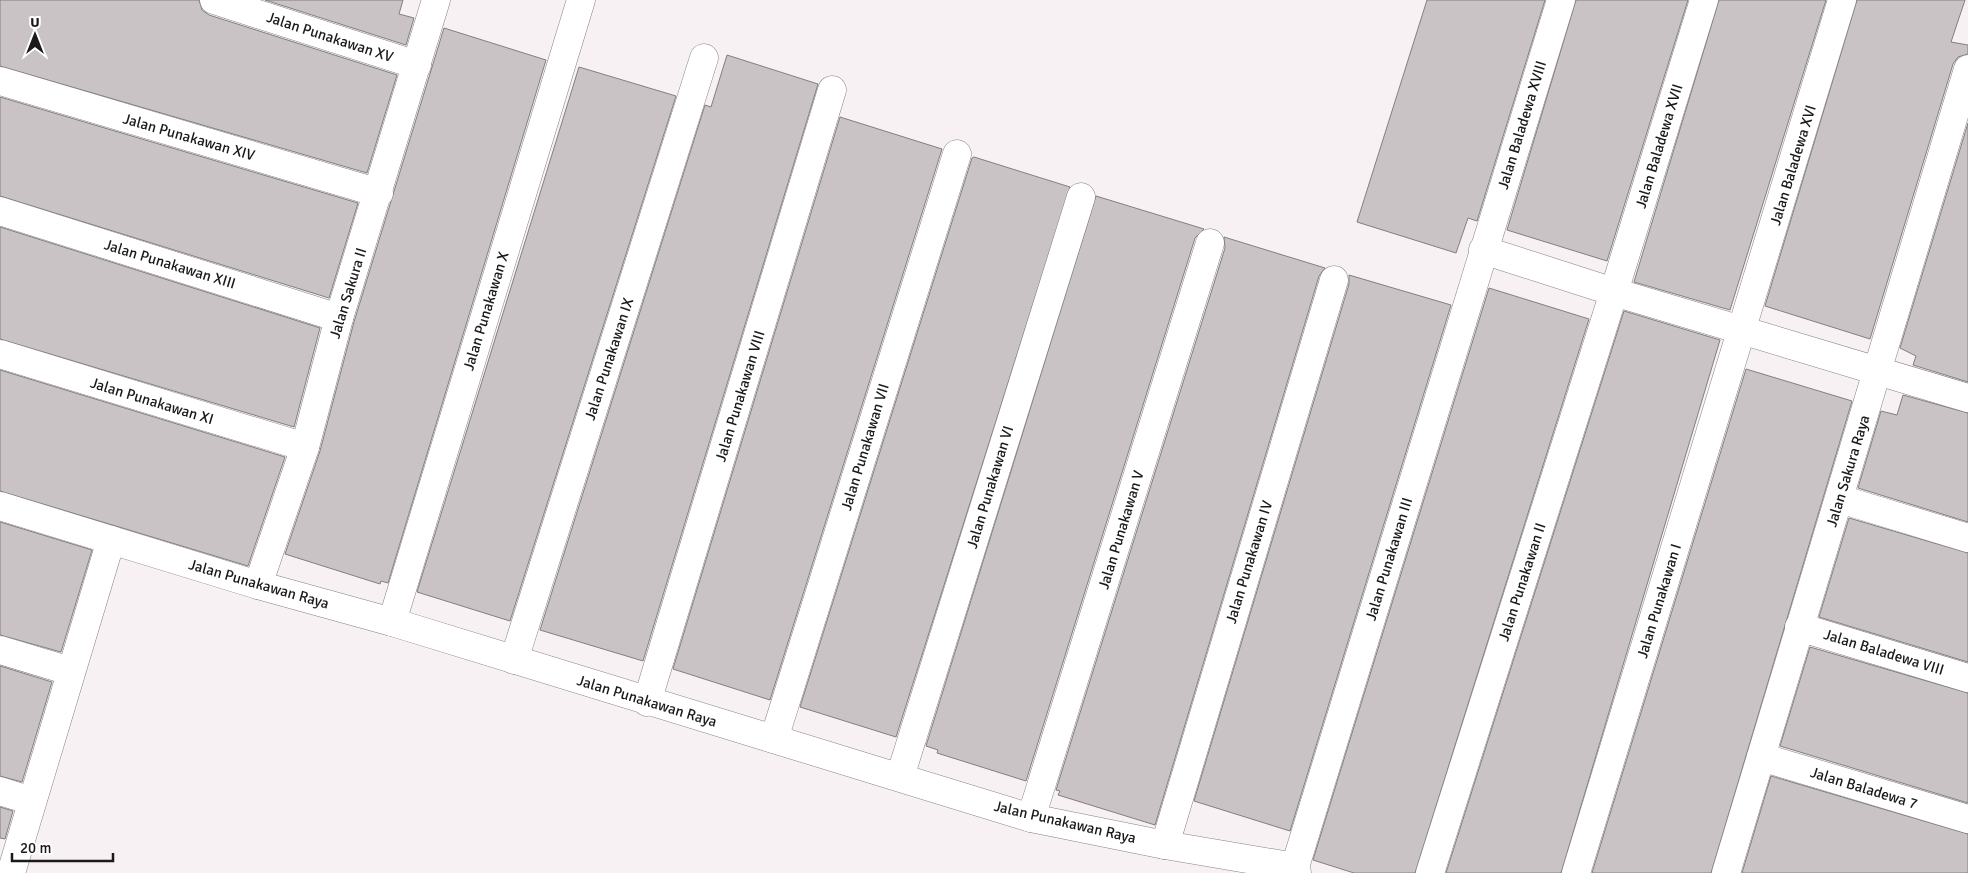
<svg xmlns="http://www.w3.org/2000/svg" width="1968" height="873" viewBox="0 0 1968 873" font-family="Signika,sans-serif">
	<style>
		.building { fill: #c9c3c6; stroke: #837e80 }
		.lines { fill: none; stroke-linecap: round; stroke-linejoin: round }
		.minor-casing { stroke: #888285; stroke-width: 29 }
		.minor { stroke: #fff; stroke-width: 28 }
		.labels { text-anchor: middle; stroke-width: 4.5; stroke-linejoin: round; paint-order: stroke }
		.street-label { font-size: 15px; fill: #1b191a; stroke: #fff }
	</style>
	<rect width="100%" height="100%" fill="#f7f1f4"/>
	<g class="building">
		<path d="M0 0H199L202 10 209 15 397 75 367 173 0 66Z"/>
		<path d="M265 0H403L399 14 414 18 406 45Z"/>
		<path d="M1427 0H1545L1477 221 1468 218 1456 253 1357 222Z"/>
		<path d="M1576 0H1688L1607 261 1507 230Z"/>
		<path d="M1719 0H1826L1730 310 1634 282Z"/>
		<path d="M1857 0H1965L1951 42 1968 45V54L1958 57 1953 64 1870 339 1765 306Z"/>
		<path d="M444 28 546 60 388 583 381 581 380 584 285 554 320 451 354 322Z"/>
		<path d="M727 55 818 84 643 661 540 630 705 105 711 107Z"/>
		<path d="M579 67 676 96 510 621 417 592Z"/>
		<path d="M0 97 358 203 329 298 0 196Z"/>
		<path d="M840 117 942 149 770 700 673 669Z"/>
		<path d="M1968 123V382L1913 365 1916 356 1900 348Z"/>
		<path d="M974 157 1070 187 896 737 800 707 972 158Z"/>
		<path d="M1096 196 1204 229 1195 238 1026 781 937 753 938 750 926 746Z"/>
		<path d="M0 227 320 328 294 427 0 339Z"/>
		<path d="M1224 237 1325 268 1319 276 1155 825 1058 795 1060 791 1056 790 1225 248Z"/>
		<path d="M1349 275 1451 305 1290 831 1194 801 1349 284Z"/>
		<path d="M1489 288 1589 319 1415 873H1354L1313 860Z"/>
		<path d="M1624 311 1720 340 1561 873H1446Z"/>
		<path d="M1746 369 1852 401 1711 873H1592Z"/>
		<path d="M0 370 285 457 248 566 0 491Z"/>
		<path d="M1903 395 1968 413V522L1858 488 1881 411 1897 415Z"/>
		<path d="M1849 518 1968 553V662L1819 617Z"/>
		<path d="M0 522 92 550 61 652 0 635Z"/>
		<path d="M1810 647 1968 693V803L1780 746Z"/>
		<path d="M0 666 52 682 22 782 0 776Z"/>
		<path d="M1771 776 1968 834V873H1742Z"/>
		<path d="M0 807 13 811 5 839 0 838Z"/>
	</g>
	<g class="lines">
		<g class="minor-casing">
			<g id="minor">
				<path d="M214 0 417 65"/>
				<path d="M0 81 379 193"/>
				<path d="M0 211 339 318"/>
				<path d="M1483 250 1614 292 1968 398"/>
				<path d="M0 354 305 447"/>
				<path d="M1840 499 1968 538"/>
				<path d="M0 506 258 585 392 622 1031 818 1165 845 1295 867 1297 873"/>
				<path d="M258 585 305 447 339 318 436 0"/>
				<path d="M392 622 581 0"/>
				<path d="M1799 627 1968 678"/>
				<path d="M0 650 70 671"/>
				<path d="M514 660 704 58"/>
				<path d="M647 702 832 90"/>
				<path d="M774 739 957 154"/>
				<path d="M1761 757 1968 819"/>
				<path d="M900 777 1081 197"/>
				<path d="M0 791 32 801"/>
				<path d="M1031 818 1210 243"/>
				<path d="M1165 845 1334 280"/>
				<path d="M1295 867 1561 0"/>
				<path d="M11 873 111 540"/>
				<path d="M1430 873 1614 292 1704 0"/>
				<path d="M1576 873 1842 0"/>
				<path d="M1726 873 1968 69"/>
			</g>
		</g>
		<use href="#minor" class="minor"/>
	</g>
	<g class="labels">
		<g class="street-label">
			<text transform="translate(330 37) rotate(18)" y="5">Jalan Punakawan XV</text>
			<text transform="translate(1522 125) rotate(-73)" y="5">Jalan Baladewa XVIII</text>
			<text transform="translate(189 137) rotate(16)" y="5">Jalan Punakawan XIV</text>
			<text transform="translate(1659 146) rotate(-73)" y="5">Jalan Baladewa XVII</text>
			<text transform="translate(1793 165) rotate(-73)" y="5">Jalan Baladewa XVI</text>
			<text transform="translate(170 264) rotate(17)" y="5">Jalan Punakawan XIII</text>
			<text transform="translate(348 293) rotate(-73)" y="5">Jalan Sakura II</text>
			<text transform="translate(486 311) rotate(-73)" y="5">Jalan Punakawan X</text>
			<text transform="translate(609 359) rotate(-72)" y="5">Jalan Punakawan IX</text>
			<text transform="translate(740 396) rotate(-73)" y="5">Jalan Punakawan VIII</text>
			<text transform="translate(152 401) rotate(17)" y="5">Jalan Punakawan XI</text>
			<text transform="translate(865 447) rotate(-73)" y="5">Jalan Punakawan VII</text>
			<text transform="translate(1848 471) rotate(-73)" y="5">Jalan Sakura Raya</text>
			<text transform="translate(990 487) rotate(-73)" y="5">Jalan Punakawan VI</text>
			<text transform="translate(1121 530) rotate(-73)" y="5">Jalan Punakawan V</text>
			<text transform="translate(1389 559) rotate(-73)" y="5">Jalan Punakawan III</text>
			<text transform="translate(1249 562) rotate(-73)" y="5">Jalan Punakawan IV</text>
			<text transform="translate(1522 582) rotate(-72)" y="5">Jalan Punakawan II</text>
			<text transform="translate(259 584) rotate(16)" y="5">Jalan Punakawan Raya</text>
			<text transform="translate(1659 601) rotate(-73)" y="5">Jalan Punakawan I</text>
			<text transform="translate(1884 652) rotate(17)" y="5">Jalan Baladewa VIII</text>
			<text transform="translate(647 701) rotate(17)" y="5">Jalan Punakawan Raya</text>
			<text transform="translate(1864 788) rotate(17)" y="5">Jalan Baladewa 7</text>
			<text transform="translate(1065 822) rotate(13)" y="5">Jalan Punakawan Raya</text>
		</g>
	</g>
	<g transform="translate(35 35)" stroke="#ffffff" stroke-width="4" paint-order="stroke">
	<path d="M0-4L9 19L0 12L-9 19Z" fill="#1b191a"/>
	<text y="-8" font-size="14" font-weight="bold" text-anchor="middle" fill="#1b191a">U</text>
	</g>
	<path d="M12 853v8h101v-8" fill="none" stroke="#1b191a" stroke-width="2.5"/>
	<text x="20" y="853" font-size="15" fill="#1b191a" stroke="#ffffff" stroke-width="4" paint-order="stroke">20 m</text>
</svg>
